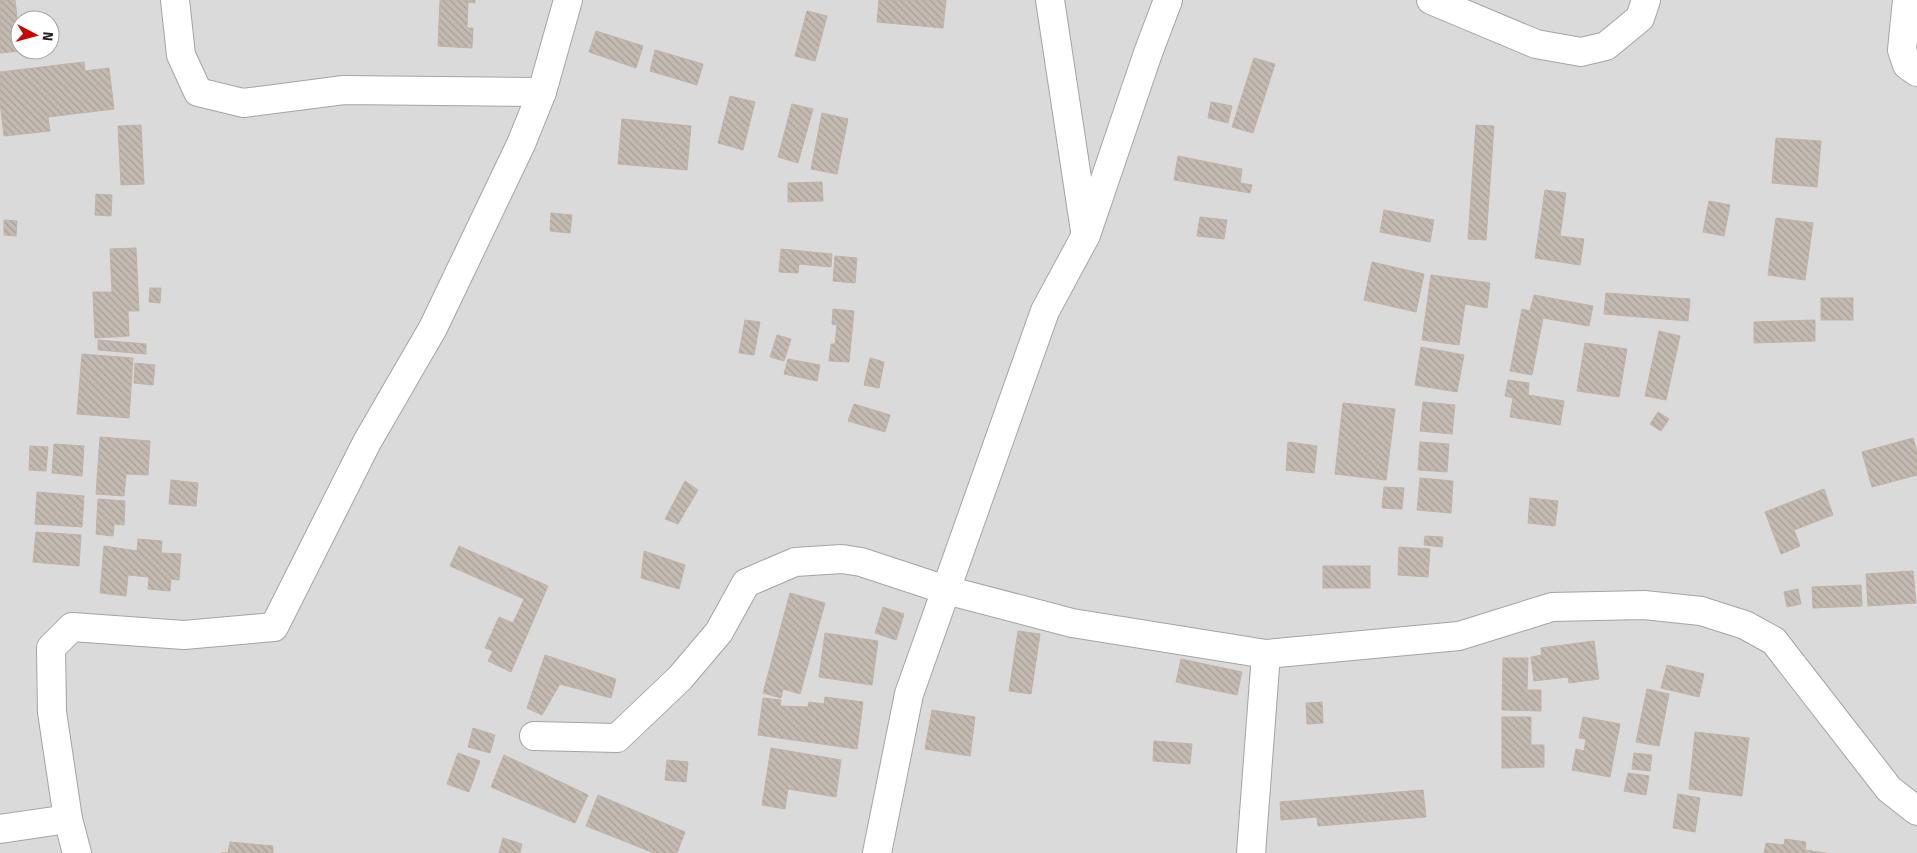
<svg xmlns="http://www.w3.org/2000/svg" width="1917" height="853" viewBox="0 0 1917 853" font-family="'Fira Sans',sans-serif">
	<style>
		.residential { fill: #dbdada; fill-rule: evenodd }
		.building { fill: url(#building-back-hatch); stroke: #c1b2a5 }
		.lines { fill: none; stroke-linecap: round; stroke-linejoin: round }
		.street-casing { stroke: #a4a4a4; stroke-width: 30 }
		.street { stroke: #fff; stroke-width: 28 }
	</style>
	<defs>
		<pattern id="building-back-hatch" width="6" height="6" patternUnits="userSpaceOnUse" patternTransform="scale(1.25)"><rect width="6" height="6" fill="#c3bab2"/><path d="M-1 5l2 2M0 0l6 6M5-1l2 2" fill="none" stroke="#a79f99"/></pattern>
	</defs>
	<rect width="100%" height="100%" fill="#efebe3"/>
	<path class="residential" d="M0 0H1917V853H0ZM20 20H50V50H20Z"/>
	<g class="building">
		<path d="M0 0H15L21 51 0 53Z"/>
		<path d="M440 0H475V3L468 2 467 28H473L472 48 438 46Z"/>
		<path d="M879 0H946L943 28 877 22Z"/>
		<path d="M807 11 827 16 815 61 795 56Z"/>
		<path d="M596 31 643 46 636 68 589 52Z"/>
		<path d="M655 50 703 64 697 85 650 71Z"/>
		<path d="M1254 58 1275 64 1253 133 1232 127Z"/>
		<path d="M84 62 85 71 109 68 114 109 48 117 50 131 4 136 0 102V72Z"/>
		<path d="M730 96 755 102 743 150 718 143Z"/>
		<path d="M1211 102 1232 106 1228 123 1208 118Z"/>
		<path d="M792 104 813 109 798 163 778 157Z"/>
		<path d="M822 113 848 119 837 174 811 169Z"/>
		<path d="M622 119 691 126 687 170 618 164Z"/>
		<path d="M141 125 144 184 121 185 118 126Z"/>
		<path d="M1476 125 1494 126 1486 240 1468 239Z"/>
		<path d="M1776 138 1821 141 1817 187 1772 183Z"/>
		<path d="M1178 156 1242 169 1240 183 1252 185 1250 193 1174 180Z"/>
		<path d="M822 182 823 201 788 202V183Z"/>
		<path d="M1545 190 1566 193 1560 236 1584 239 1580 265 1535 258Z"/>
		<path d="M96 194 112 195 111 216 95 215Z"/>
		<path d="M1709 201 1730 205 1724 236 1703 232Z"/>
		<path d="M1384 210 1434 220 1430 242 1380 232Z"/>
		<path d="M551 213 572 215 570 233 550 231Z"/>
		<path d="M1200 217 1227 220 1224 239 1197 236Z"/>
		<path d="M1776 218 1813 223 1805 280 1768 275Z"/>
		<path d="M4 220 17 221 16 236 4 235Z"/>
		<path d="M136 248 139 311H128L129 336 95 338 93 292H112L110 249Z"/>
		<path d="M781 249 832 254 831 267 799 264 798 273 779 272Z"/>
		<path d="M835 256 857 258 855 283 833 281Z"/>
		<path d="M1372 262 1424 274 1416 312 1364 300Z"/>
		<path d="M1431 275 1490 283 1487 308 1465 304 1459 345 1422 340Z"/>
		<path d="M150 288H161L160 303 149 302Z"/>
		<path d="M1606 293 1690 299 1688 321 1604 314Z"/>
		<path d="M1534 295 1593 306 1589 326 1543 318 1532 375 1510 371 1522 309 1530 311Z"/>
		<rect x="1821" y="298" width="32" height="22"/>
		<path d="M833 309 854 311 849 362 829 361 831 344H835L837 325 832 324Z"/>
		<path d="M745 320 760 322 754 355 739 353Z"/>
		<path d="M1815 320V341L1754 343V322Z"/>
		<path d="M1659 331 1680 336 1666 400 1645 396Z"/>
		<path d="M777 335 791 339 784 361 770 357Z"/>
		<path d="M98 340 146 344V354L98 350Z"/>
		<path d="M1585 343 1627 349 1619 397 1577 391Z"/>
		<path d="M1421 347 1464 355 1457 392 1415 385Z"/>
		<path d="M82 354 133 358 129 418 77 414Z"/>
		<path d="M870 358 884 362 879 388 864 385Z"/>
		<path d="M788 359 820 365 817 381 784 374Z"/>
		<path d="M135 363 155 365 153 385 134 383Z"/>
		<path d="M1508 380 1529 383 1528 395 1564 401 1560 425 1510 417 1513 398 1505 396Z"/>
		<path d="M1423 402 1455 405 1452 434 1420 431Z"/>
		<path d="M1343 403 1395 409 1386 480 1335 474Z"/>
		<path d="M854 404 890 415 885 432 848 421Z"/>
		<path d="M1658 412 1669 419 1661 431 1650 424Z"/>
		<path d="M100 437 150 441 148 475 126 474 124 496 96 494Z"/>
		<path d="M1913 438 1917 452V475L1872 487 1862 452Z"/>
		<path d="M1288 442 1317 446 1314 473 1286 470Z"/>
		<path d="M1420 442 1449 444 1447 472 1418 470Z"/>
		<path d="M54 444 84 446 82 476 52 473Z"/>
		<path d="M30 446 48 447 46 471 29 470Z"/>
		<path d="M1420 478 1453 481 1451 513 1417 510Z"/>
		<path d="M171 480 198 483 196 506 169 504Z"/>
		<path d="M685 481 698 490 678 524 665 519Z"/>
		<path d="M1384 487 1404 488 1402 509 1382 508Z"/>
		<path d="M1824 489 1833 515 1794 530 1800 546 1781 554 1765 512Z"/>
		<path d="M37 492 84 496 82 527 35 524Z"/>
		<path d="M1530 498 1558 501 1555 526 1528 523Z"/>
		<path d="M98 499 125 501 124 525 114 524 113 536 96 534Z"/>
		<path d="M36 532 81 535 79 566 33 562Z"/>
		<path d="M1425 536 1443 537 1442 547 1424 545Z"/>
		<path d="M138 539 162 541 161 553 181 554 179 580 171 579 170 591 148 589 149 577 128 575 126 596 100 593 104 546 137 551Z"/>
		<path d="M459 546 548 586 511 672 488 661 493 651 485 648 499 617 513 623 524 599 450 566Z"/>
		<path d="M1399 547 1430 549 1428 577 1398 575Z"/>
		<path d="M644 551 685 565 679 589 641 578Z"/>
		<rect x="1323" y="566" width="47" height="22"/>
		<path d="M1913 571 1916 603 1868 606 1866 574Z"/>
		<path d="M1861 585 1862 606 1813 608 1812 587Z"/>
		<path d="M1798 589 1801 604 1787 607 1784 592Z"/>
		<path d="M790 593 825 603 800 694 783 689 781 698 763 693Z"/>
		<path d="M883 607 904 614 896 640 875 633Z"/>
		<path d="M1018 631 1040 634 1031 694 1009 691Z"/>
		<path d="M825 633 878 641 872 685 819 677Z"/>
		<path d="M1594 641 1599 679 1569 683 1568 677 1534 681 1531 657 1542 655 1541 648Z"/>
		<path d="M545 655 616 679 611 698 560 684 542 715 527 708Z"/>
		<path d="M1503 658H1528L1527 690H1541V711L1502 710Z"/>
		<path d="M1181 659 1242 672 1237 695 1176 682Z"/>
		<path d="M1667 665 1704 674 1699 697 1661 688Z"/>
		<path d="M1647 689 1669 694 1659 746 1636 742Z"/>
		<path d="M825 697 863 702 857 749 758 735 763 698 781 700 780 706 808 707 809 702 824 704Z"/>
		<path d="M1322 702 1323 723 1307 724 1306 703Z"/>
		<path d="M932 710 975 717 970 756 925 749Z"/>
		<path d="M1502 717H1531V745H1544V767L1502 768Z"/>
		<path d="M1583 717 1620 724 1610 777 1572 770 1576 749 1584 751 1586 739 1579 738Z"/>
		<path d="M473 728 495 735 490 753 468 747Z"/>
		<path d="M1695 732 1749 738 1742 796 1689 789Z"/>
		<path d="M1154 741 1192 744 1190 764 1153 761Z"/>
		<path d="M771 748 841 760 836 797 788 789 785 809 762 805Z"/>
		<path d="M458 753 480 761 469 792 447 784Z"/>
		<path d="M1634 753 1652 755 1650 771 1632 769Z"/>
		<path d="M504 755 588 795 575 823 491 787Z"/>
		<path d="M667 760 688 762 686 782 665 780Z"/>
		<path d="M1628 773 1649 776 1646 795 1624 791Z"/>
		<path d="M1423 790 1426 817 1318 826 1317 817 1281 820 1280 802Z"/>
		<path d="M1678 794 1700 798 1695 832 1673 828Z"/>
		<path d="M598 795 685 832 677 853H654L586 826Z"/>
		<path d="M503 838 522 844 520 853H499Z"/>
		<path d="M1785 839 1806 842 1805 850 1826 853H1764L1766 843 1784 845Z"/>
		<path d="M230 842 273 846V853H221H228Z"/>
	</g>
	<g class="lines">
		<g class="street-casing">
			<g id="street">
				<path d="M175 0 181 55 198 92 243 103 344 90 542 92"/>
				<path d="M1050 0 1085 231"/>
				<path d="M1431 0 1536 44 1581 52 1606 46 1640 18 1646 0"/>
				<path d="M1907 0 1902 50 1907 65 1917 72"/>
				<path d="M534 736 617 738 680 678 719 632 746 583 795 562 842 559 861 562 946 590 1072 623 1266 654 1459 636 1552 607 1644 605 1701 611 1745 625 1774 641 1889 789 1917 811"/>
				<path d="M0 829 68 819"/>
				<path d="M77 853 68 819 52 712 51 648 72 627 184 635 274 627 367 442 433 328 521 144 542 92 568 0"/>
				<path d="M877 853 909 694 1045 311 1086 235 1148 53 1168 0"/>
				<path d="M1251 853 1266 654"/>
			</g>
		</g>
		<use href="#street" class="street"/>
	</g>
	<g transform="translate(35 35) rotate(96)"><circle r="24" fill="#ffffff" stroke="#a5a5a5"/>
	<path d="M0-4L9 19L0 12L-9 19Z" fill="#cb0400"/>
	<text y="-8" font-size="14" font-weight="bold" text-anchor="middle" fill="#1d1d1d">N</text>
	</g>
</svg>
